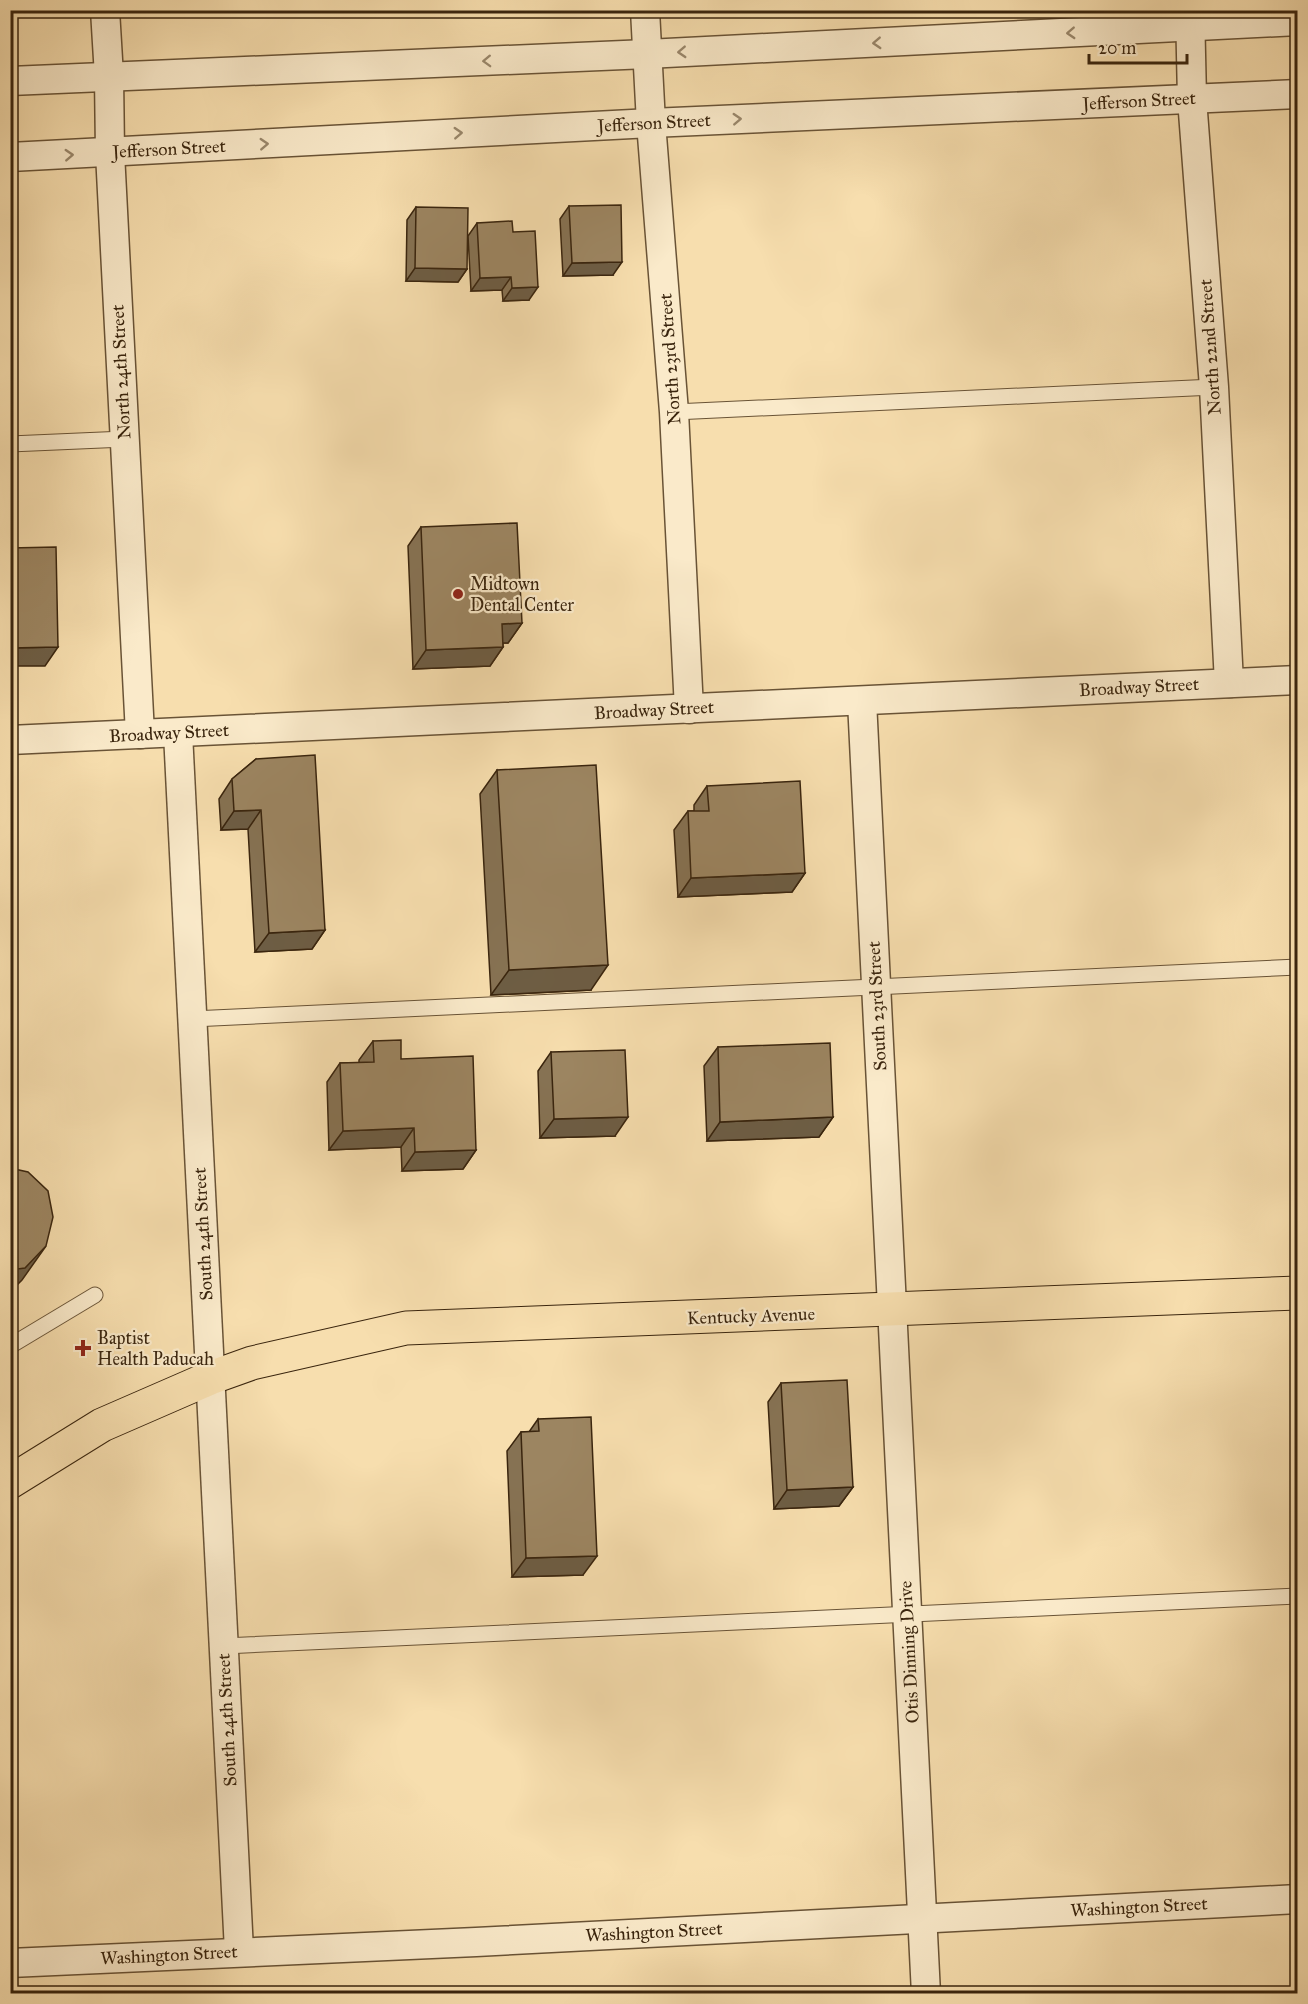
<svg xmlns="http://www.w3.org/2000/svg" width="1308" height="2004" viewBox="0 0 1308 2004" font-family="'IM FELL Great Primer',serif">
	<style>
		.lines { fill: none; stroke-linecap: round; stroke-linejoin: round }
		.service-casing { stroke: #695336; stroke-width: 17 }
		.minor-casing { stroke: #695336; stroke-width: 31 }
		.primary-casing { stroke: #3a250e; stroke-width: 35 }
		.service { stroke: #faeaca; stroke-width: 15 }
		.minor { stroke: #faeaca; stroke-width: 28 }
		.primary { stroke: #f7deae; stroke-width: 33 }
		.wall { fill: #867253; stroke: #3a250e; stroke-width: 1.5 }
		.shaded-wall { fill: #6d5d44; stroke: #3a250e; stroke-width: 1.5 }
		.building { fill: #9c8561; stroke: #3a250e; stroke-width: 1.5 }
		.oneway { stroke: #9a886c }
		.poi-dot { fill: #8f2418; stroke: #faeaca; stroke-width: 2 }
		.labels { text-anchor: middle; stroke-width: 4.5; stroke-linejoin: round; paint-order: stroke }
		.street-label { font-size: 18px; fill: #3a250e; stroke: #faeaca }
		.poi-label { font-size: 18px; fill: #3a250e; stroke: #faeaca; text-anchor: start }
	</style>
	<rect width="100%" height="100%" fill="#f7deae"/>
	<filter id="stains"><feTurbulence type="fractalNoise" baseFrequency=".00333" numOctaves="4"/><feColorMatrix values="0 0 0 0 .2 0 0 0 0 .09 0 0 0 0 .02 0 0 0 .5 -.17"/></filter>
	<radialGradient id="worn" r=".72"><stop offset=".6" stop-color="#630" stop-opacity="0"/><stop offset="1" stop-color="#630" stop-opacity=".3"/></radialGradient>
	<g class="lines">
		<g class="service-casing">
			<g id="service">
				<path d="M674 412 1214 387"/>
				<path d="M10 444 125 439"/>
				<path d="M192 1019 1298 967"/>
				<path d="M10 1346 95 1295"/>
				<path d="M224 1646 1298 1596"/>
			</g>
		</g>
		<g class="minor-casing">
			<g id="minor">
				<path d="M105 10 109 76 110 153 140 734"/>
				<path d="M645 10 651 123 674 412 689 709"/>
				<path d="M1190 10 1192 99 1214 387 1229 683"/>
				<path d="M10 81 647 54 1298 21"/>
				<path d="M10 157 651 123 1298 94"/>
				<path d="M862 701 926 1994"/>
				<path d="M178 733 239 1951"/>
				<path d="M10 740 1298 680"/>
				<path d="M10 1963 476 1942 1298 1899"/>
			</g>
		</g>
		<g class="primary-casing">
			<path id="primary" d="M10 1482 102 1425 210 1378 252 1363 406 1328 1298 1293"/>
		</g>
		<use href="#service" class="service"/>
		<use href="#minor" class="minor"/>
		<use href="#primary" class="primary"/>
	</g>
	<g class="wall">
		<path d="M569 206 613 275 563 276 560 219Z"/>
		<path d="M416 207 467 269 458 282 406 281 407 220Z"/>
		<path d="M477 223 513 232 529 300 503 301 502 290 471 291 468 236Z"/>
		<path d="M421 527 522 623 508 643H503V647L490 666 413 669 408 546Z"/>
		<path d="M256 759 325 930 312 949 255 952 248 829 221 830 219 799 232 779Z"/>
		<path d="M497 770 591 990 491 995 480 794Z"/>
		<path d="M707 786 805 873 792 892 678 897 674 830 688 811H694V805Z"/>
		<path d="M373 1041 401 1059 476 1150 463 1169 402 1171 401 1147 329 1150 327 1082 340 1063H359V1060Z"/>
		<path d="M718 1047 833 1117 819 1137 707 1141 704 1066Z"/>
		<path d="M551 1052 615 1136 540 1138 538 1071Z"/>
		<path d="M781 1383 853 1487 839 1506 774 1509 768 1402Z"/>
		<path d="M538 1419 583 1575 512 1577 507 1451 521 1432H529Z"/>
	</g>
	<g class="shaded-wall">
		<path d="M622 262 613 275 563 276 572 263Z"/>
		<path d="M415 268 467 269 458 282 406 281Z"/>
		<path d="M511 277 502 290 471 291 480 278Z"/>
		<path d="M538 287 529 300 503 301 512 288Z"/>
		<path d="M522 623 508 643H489L502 624Z"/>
		<path d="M58 647 45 666H10V648Z"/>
		<path d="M503 647 490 666 413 669 426 650Z"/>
		<path d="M261 810 248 829 221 830 234 811Z"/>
		<path d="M805 873 792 892 678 897 691 878Z"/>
		<path d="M325 930 312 949 255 952 269 933Z"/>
		<path d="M608 965 591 990 491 995 509 970Z"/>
		<path d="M628 1117 615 1136 540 1138 554 1119Z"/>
		<path d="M833 1117 819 1137 707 1141 720 1122Z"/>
		<path d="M414 1128 401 1147 329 1150 343 1131Z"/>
		<path d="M476 1150 463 1169 402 1171 415 1152Z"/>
		<path d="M46 1246 22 1280 10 1292V1270Z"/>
		<path d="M853 1487 839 1506 774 1509 787 1490Z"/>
		<path d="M597 1556 583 1575 512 1577 526 1558Z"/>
	</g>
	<g class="building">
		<path d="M621 205 622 262 572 263 569 206Z"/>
		<path d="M416 207 468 208 467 269 415 268Z"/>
		<path d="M512 221 513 232 535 231 538 287 512 288 511 277 480 278 477 223Z"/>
		<path d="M517 523 522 623 502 624 503 647 426 650 421 527Z"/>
		<path d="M56 547 58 647 10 648V548Z"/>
		<path d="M315 755 325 930 269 933 261 810 234 811 232 779 256 759Z"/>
		<path d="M596 765 608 965 509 970 497 770Z"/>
		<path d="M800 781 805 873 691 878 688 811H709L707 786Z"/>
		<path d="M401 1040V1059L473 1056 476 1150 415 1152 414 1128 343 1131 340 1063 374 1062 373 1041Z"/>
		<path d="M830 1043 833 1117 720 1122 718 1047Z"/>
		<path d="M625 1050 628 1117 554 1119 551 1052Z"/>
		<path d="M10 1168 28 1172 48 1191 53 1217 46 1246 25 1268 10 1270Z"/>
		<path d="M847 1380 853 1487 787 1490 781 1383Z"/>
		<path d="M591 1417 597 1556 526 1558 521 1432 539 1431 538 1419Z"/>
	</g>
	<defs><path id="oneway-chevron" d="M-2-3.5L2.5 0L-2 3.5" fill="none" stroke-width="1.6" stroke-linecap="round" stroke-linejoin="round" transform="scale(1.5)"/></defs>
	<g class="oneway">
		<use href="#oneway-chevron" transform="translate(1071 33) rotate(177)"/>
		<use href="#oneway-chevron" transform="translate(877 43) rotate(177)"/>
		<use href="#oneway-chevron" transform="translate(682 52) rotate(177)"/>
		<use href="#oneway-chevron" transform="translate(487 61) rotate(178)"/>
		<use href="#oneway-chevron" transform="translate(737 119) rotate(-3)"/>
		<use href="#oneway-chevron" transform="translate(458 133) rotate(-3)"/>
		<use href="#oneway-chevron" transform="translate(264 144) rotate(-3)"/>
		<use href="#oneway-chevron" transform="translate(69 155) rotate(-3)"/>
	</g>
	<g class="poi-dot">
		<circle cx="458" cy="594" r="6"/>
		<path d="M80 1339h6v6h6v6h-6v6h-6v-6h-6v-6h6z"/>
	</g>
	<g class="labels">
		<g class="street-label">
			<text transform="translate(1139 101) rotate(-3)" y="6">Jefferson Street</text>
			<text transform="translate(654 123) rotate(-3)" y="6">Jefferson Street</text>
			<text transform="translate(169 149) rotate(-3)" y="6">Jefferson Street</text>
			<text transform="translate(1210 347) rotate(-94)" y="6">North 22nd Street</text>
			<text transform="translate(670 359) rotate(-94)" y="6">North 23rd Street</text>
			<text transform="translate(121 372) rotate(-93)" y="6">North 24th Street</text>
			<text transform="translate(1139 687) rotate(-3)" y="6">Broadway Street</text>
			<text transform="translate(654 710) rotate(-3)" y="6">Broadway Street</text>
			<text transform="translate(169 733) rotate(-3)" y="6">Broadway Street</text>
			<text transform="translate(877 1006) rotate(-93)" y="6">South 23rd Street</text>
			<text transform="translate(203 1234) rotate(-93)" y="6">South 24th Street</text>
			<text transform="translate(751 1316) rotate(-2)" y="6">Kentucky Avenue</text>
			<text transform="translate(909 1652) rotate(-93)" y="6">Otis Dinning Drive</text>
			<text transform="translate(227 1720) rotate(-93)" y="6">South 24th Street</text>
			<text transform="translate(1139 1907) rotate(-3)" y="6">Washington Street</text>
			<text transform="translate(654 1932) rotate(-3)" y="6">Washington Street</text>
			<text transform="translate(169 1955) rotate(-3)" y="6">Washington Street</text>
		</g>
		<g class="poi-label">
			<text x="470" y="590">Midtown<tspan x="470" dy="21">Dental Center</tspan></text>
			<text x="97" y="1344">Baptist<tspan x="97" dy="21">Health Paducah</tspan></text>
		</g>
	</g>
	<rect width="1308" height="2004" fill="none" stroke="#f7deae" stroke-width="36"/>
	<rect x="12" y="12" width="1284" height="1980" fill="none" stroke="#3a250e" stroke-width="3"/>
	<rect x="18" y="18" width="1272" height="1968" fill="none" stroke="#3a250e" stroke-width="1.5"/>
	<path d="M1089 54v9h98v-9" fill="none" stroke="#3a250e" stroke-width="3"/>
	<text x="1098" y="54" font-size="18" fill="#3a250e" stroke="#faeaca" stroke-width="4.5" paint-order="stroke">20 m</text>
	<rect width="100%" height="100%" filter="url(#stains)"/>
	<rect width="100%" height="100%" fill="url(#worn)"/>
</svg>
